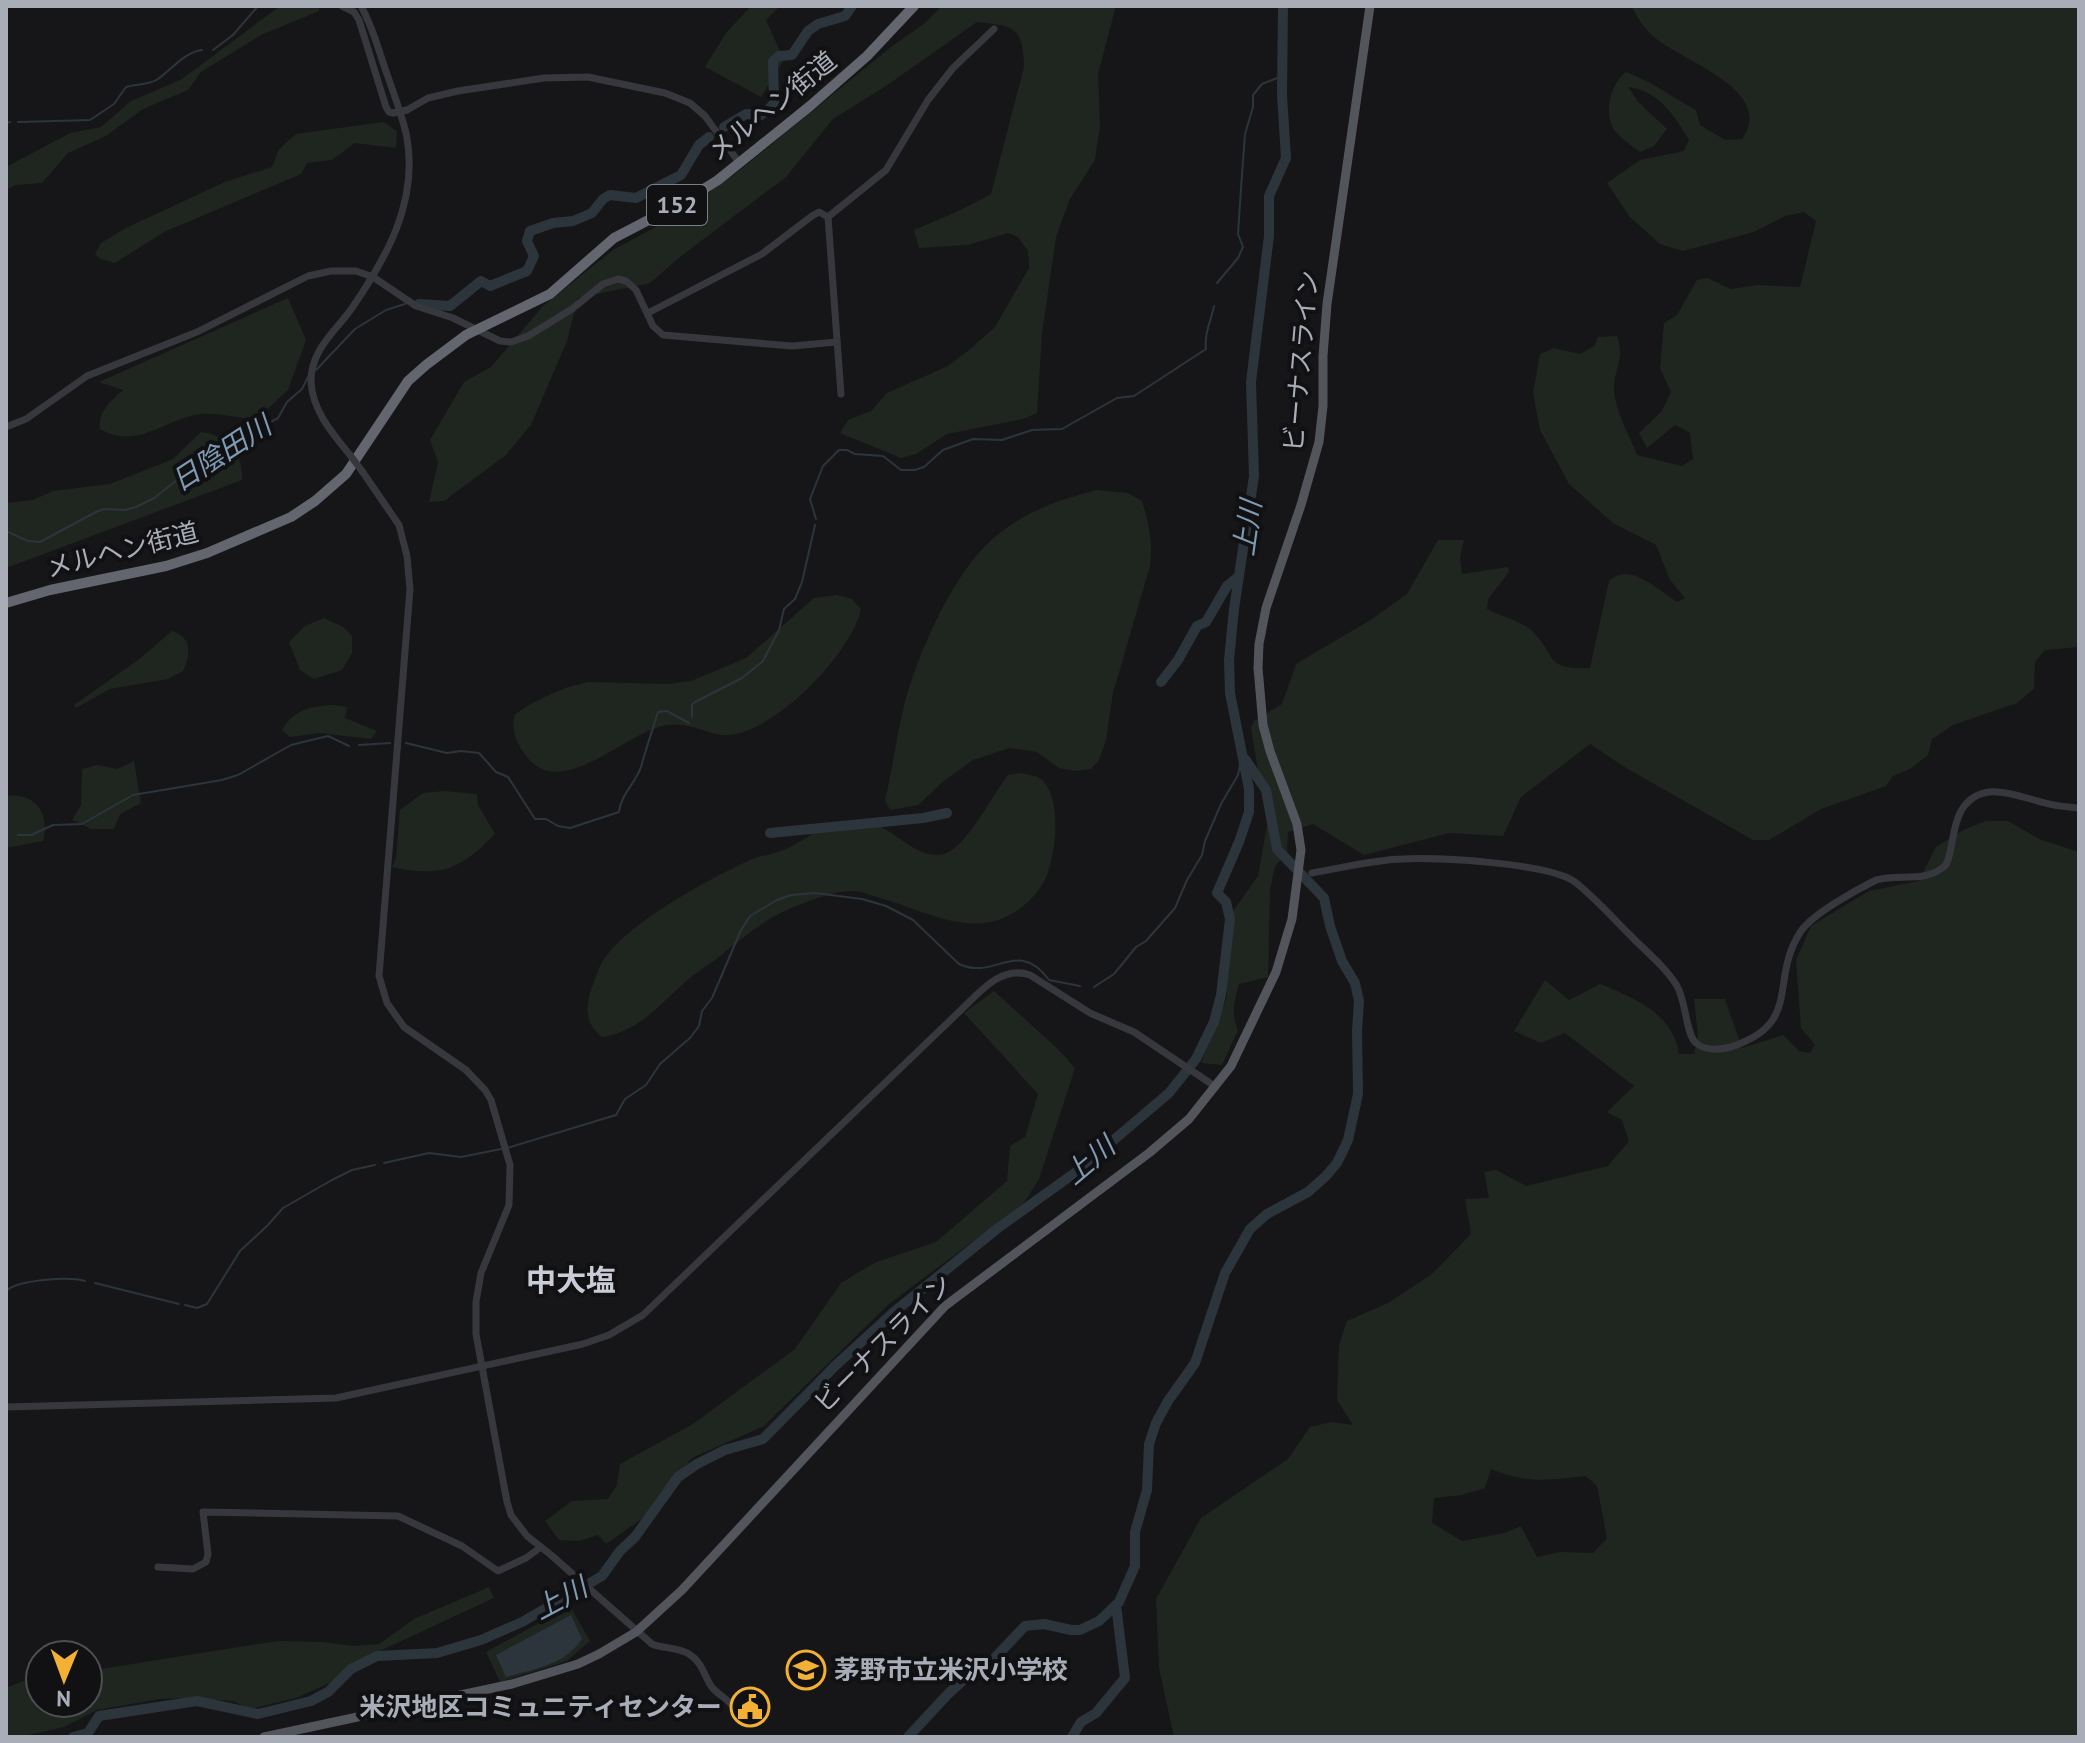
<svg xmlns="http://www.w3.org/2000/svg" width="2085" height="1743" viewBox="0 0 2085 1743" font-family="'PT Sans','Noto Sans JP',sans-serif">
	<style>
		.green { fill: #1e261f; fill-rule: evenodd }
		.water { fill: #2c353c }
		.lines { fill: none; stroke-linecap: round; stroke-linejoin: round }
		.stream { stroke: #2c353c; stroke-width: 2 }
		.river { stroke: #2c353c; stroke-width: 10 }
		.minor { stroke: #37383d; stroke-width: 7 }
		.major { stroke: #53555c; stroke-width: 9 }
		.highway { stroke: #63666e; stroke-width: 10 }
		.minor-bridge { stroke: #37383d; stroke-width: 7 }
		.labels { text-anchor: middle; stroke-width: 8; stroke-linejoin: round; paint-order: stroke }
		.shield { fill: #111113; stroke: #7b7e86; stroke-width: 2 }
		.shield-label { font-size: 24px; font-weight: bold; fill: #a8adb8 }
		.street-label { font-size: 26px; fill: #a8adb8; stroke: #111113 }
		.poi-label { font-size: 26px; font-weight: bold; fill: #a8adb8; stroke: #111113; text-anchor: start }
		.water-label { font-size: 28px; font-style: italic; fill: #7f9bb3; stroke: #111113 }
		.quarter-label { font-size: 30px; font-weight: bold; fill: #c9ccd4; stroke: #111113 }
	</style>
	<rect width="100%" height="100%" fill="#161618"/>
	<g class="green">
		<path d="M280 6H319V11L261 35 201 72 188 90 143 109 106 136 68 153 42 183 15 185 6 190V167L70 133 101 127 131 101 182 79Z"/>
		<path d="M751 6H780L766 20 784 60 761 97 705 67 726 33Z"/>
		<path d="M942 6H1116L1098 74 1100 126 1095 160 1070 199 1056 237 1042 334 1037 413 1023 419 947 434 916 454 901 458 840 433 848 420 871 411 887 393 948 366 969 350 995 327 1029 268 1028 251 1018 237 1008 233 968 245 919 248 914 230C940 219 967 208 991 194L1024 67C1023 26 1014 26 977 22L886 86 833 119 786 177 680 257 650 283 578 298 567 341 531 425 506 455 444 501 429 502 438 462 430 440 464 382 491 367 543 306 613 250 667 221 735 174 891 47 925 23Z"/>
		<path d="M1632 6H2079V649L2078 647 2045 650 2035 662 2034 689 2017 703 1953 725 1932 739 1928 755 1910 769 1893 776 1886 786 1821 809 1769 840H1753L1626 768 1590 744 1521 797 1503 836 1449 833 1364 855 1313 824 1288 832 1287 852 1275 866 1270 890 1268 977 1239 984C1234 1002 1231 1013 1238 1030L1222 1065 1201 1063 1227 997 1225 953 1233 911 1258 876 1267 825 1251 728 1254 721 1282 704 1296 664 1372 619 1407 594 1438 540H1464L1460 558 1462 574 1508 567 1509 572 1488 599 1487 609C1500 616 1522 621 1532 631 1558 656 1543 670 1590 668L1609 581C1630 561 1659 591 1677 602L1685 598 1670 580 1656 545 1613 523 1569 484 1540 430 1533 393 1540 354 1554 348 1580 354 1594 346 1598 337 1617 336C1625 360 1615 366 1614 387 1614 409 1629 434 1637 455L1682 466 1693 459 1690 433 1675 425 1647 448 1639 433 1662 411 1671 392 1660 368 1664 323 1677 315 1697 280 1707 278 1731 289 1758 285 1800 287 1816 221 1804 212 1785 216 1754 232 1683 251 1660 244 1630 217 1607 183 1640 160 1684 151 1689 140C1675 116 1658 90 1628 87L1638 102 1667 129 1654 146 1640 152C1632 146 1621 139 1615 131 1603 113 1610 84 1626 72 1651 81 1672 97 1696 110L1700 125 1725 140 1742 139C1777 90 1681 61 1654 37 1645 29 1636 17 1632 6Z"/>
		<path d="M383 122 397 131 396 148 355 143 332 160 307 163 301 174 164 232 115 263 100 259 95 254 101 243 128 227 225 182 272 167 279 149 296 134Z"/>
		<path d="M288 298 306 340 288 390 256 420C240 418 209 411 194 415 161 423 135 449 100 429 98 411 111 401 123 390L99 382Z"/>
		<path d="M201 432C227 435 244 455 242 480L6 568V503L33 500 53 491 110 484 173 459Z"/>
		<path d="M1097 490 1128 493 1142 501C1149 523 1153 542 1150 566L1113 693 1106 740 1099 760 1091 769 1075 771 1059 768 1037 752 1009 748 973 760 944 781 918 805 890 810 885 800C893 767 897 731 906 698 920 650 949 584 984 547 1014 516 1056 500 1097 490Z"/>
		<path d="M837 595 852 599 861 609C851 654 777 730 730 735 706 737 689 718 659 727 620 738 556 803 524 753 515 740 511 728 515 714L534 702 565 688 588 682 667 684 691 681 746 658 814 598Z"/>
		<path d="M324 618 343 627 352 636V653L342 670 314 679 300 670 289 642 305 626Z"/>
		<path d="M172 631C192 637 191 654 183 671L168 679 110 689 76 708 74 705 138 660Z"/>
		<path d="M334 705 347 707 345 718 377 731 371 739 319 733 290 737 282 730C294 709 311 706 334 705Z"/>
		<path d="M134 761 141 803 120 814 114 829H91L72 820 81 805 82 769 97 765 117 769Z"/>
		<path d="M1020 773C1025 774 1033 775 1038 777 1065 793 1056 864 1042 885 1031 902 1014 916 995 921 956 931 914 907 877 897 870 895 861 891 854 891 835 890 813 900 796 906 765 918 740 940 715 960 707 966 698 971 691 977 662 1001 642 1031 602 1037 578 1018 589 995 598 971 612 930 709 879 748 861 761 855 776 854 788 848 815 835 833 815 867 822 893 826 916 861 944 854 966 848 993 794 1008 775Z"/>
		<path d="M445 791 477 794 478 805 495 834C460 869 443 878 392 867L396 858 400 810 423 793Z"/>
		<path d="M6 796C36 792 50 814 43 841L6 848Z"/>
		<path d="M1986 821H2008L2039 839 2079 852V1737H1174L1159 1668 1156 1599 1201 1518 1288 1459 1310 1427 1331 1422 1353 1425 1337 1400 1339 1345 1347 1321 1388 1303 1432 1274 1471 1234 1465 1199 1489 1198 1484 1172 1496 1170 1526 1186 1608 1166 1629 1141 1622 1120 1607 1112 1634 1086 1565 1033 1541 1043 1514 1031 1545 980 1569 1000 1600 984C1634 998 1673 1013 1679 1054H1694L1698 1036 1694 999H1725L1742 1048 1783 1035 1799 1051 1810 1053 1815 1045 1801 1028 1796 960 1811 926 1869 891 1919 881 1936 847 1963 830ZM1491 1469C1528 1484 1547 1480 1586 1476L1597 1486 1607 1538 1593 1553 1560 1552 1537 1557 1521 1526 1505 1533 1462 1541 1432 1523 1434 1498 1462 1495 1485 1488Z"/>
		<path d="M994 991 1058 1049 1075 1068 1039 1179 1024 1203 889 1304 764 1426 692 1458 643 1518 606 1544 598 1535 579 1541 559 1540 545 1521 572 1501 608 1499 617 1485 620 1464 693 1424 795 1349 841 1283 874 1263 936 1242 1007 1181 1010 1146 1025 1137 1038 1094 964 1013Z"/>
		<path d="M489 1587 494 1598 373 1654 336 1680 296 1698 250 1709 233 1701 187 1698 160 1699 97 1710 64 1727 20 1737H6V1688L28 1679 40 1678V1703H88V1671L277 1641 324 1642 352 1646 379 1644 414 1619Z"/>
		<path d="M570 1606 590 1641 567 1661 500 1682 486 1652Z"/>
	</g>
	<path class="water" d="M571 1615 582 1639C565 1665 534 1669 506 1677L496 1655Z"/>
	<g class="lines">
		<g class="stream">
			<path d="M213 50 233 35 258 6"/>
			<path d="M18 122 90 120 114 104 126 87C135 84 150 85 158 79 172 69 185 52 202 50"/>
			<path d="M6 123 10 122"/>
			<path d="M1217 283 1238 258 1243 247 1238 234 1241 188 1245 134 1253 107V95L1262 84 1282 76"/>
			<path d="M316 370 355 329 386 310 405 304"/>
			<path d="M816 519 810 499 823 466 839 450H847L855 454 883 456 901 470H915L924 467 943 450 973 439 1002 440 1032 430 1062 429 1117 398 1134 396 1206 349C1204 334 1211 321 1214 306"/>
			<path d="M6 531 28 541 40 542 96 512 104 509 125 510 136 507 154 498 200 462 235 447 263 426 278 418 287 402 302 389 308 377"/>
			<path d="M692 717V705L695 702 742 678 763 661 779 630 784 609 795 599 802 582 815 525"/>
			<path d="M406 743 447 753 461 751 479 753 496 772 508 777 535 819H546L558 826 570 828 619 812C621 794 635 784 641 767 646 749 652 731 658 712L667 711 689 723"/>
			<path d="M359 745 390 743"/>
			<path d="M18 835H31L53 825 82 824 133 795 222 780 238 775 291 745 328 736 349 746"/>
			<path d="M1094 987 1114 974 1136 947 1146 941 1175 908 1187 880 1202 855 1205 841 1221 804 1238 775 1242 754"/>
			<path d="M507 1148 616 1115 625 1099 646 1085 660 1064 690 1038 699 1026 702 1011 712 998 741 930 750 916 777 900 791 895 815 893 862 899 886 906 913 920 959 964C995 981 1018 937 1049 980L1080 986"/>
			<path d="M384 1163 429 1153 461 1157 501 1149"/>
			<path d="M95 1283 179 1304"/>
			<path d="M6 1291C17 1280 69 1276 85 1281"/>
			<path d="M185 1305 197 1308 207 1304 240 1251 267 1226 283 1208 332 1180 352 1170 375 1165"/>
		</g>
		<g class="river">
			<path d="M724 127 746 114 761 115 769 109 774 103 773 61 779 56 792 55 808 31 818 24 845 16 852 6"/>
			<path d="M419 304 450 306 481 281 490 286 527 271 534 256 527 241 530 231 553 223 573 221 592 213 603 199 610 195 636 198 681 175 699 145 709 137"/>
			<path d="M1161 682 1178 660 1197 626 1206 622 1227 586 1239 576"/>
			<path d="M770 833 923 818 947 813"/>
			<path d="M73 1737 88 1733 99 1716 197 1701 258 1714 311 1701 328 1692 351 1669 377 1656 437 1653 481 1640 522 1622 602 1576 620 1551 635 1537 678 1477 697 1464 725 1450 763 1439 836 1365 894 1312 998 1228 1076 1172 1169 1093 1196 1059 1214 1022 1221 995 1230 919 1226 902 1217 893 1239 842 1249 812V789L1230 693 1229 660 1234 609 1254 476 1251 382 1269 236V196L1286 158 1282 95 1283 6"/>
			<path d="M908 1737 948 1694 970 1674 990 1663 1025 1626 1044 1624 1071 1630H1080L1099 1621 1119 1602 1135 1566V1532L1147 1490 1149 1444 1156 1423 1168 1401 1195 1363 1225 1273 1250 1229 1267 1214 1308 1192 1326 1176 1337 1163 1348 1140 1358 1094 1357 1031 1359 1001 1355 983 1342 961 1330 926 1324 898 1277 849 1266 790 1245 759"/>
			<path d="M1072 1737 1081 1722 1096 1713 1125 1678 1116 1605"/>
		</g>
		<g class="minor">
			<path d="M342 6 354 12 359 20 386 107 389 112 393 113"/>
			<path d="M407 110 428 98 458 91 544 78 588 77 665 93 690 103 705 116 738 161"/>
			<path d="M648 313 762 254 812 216 819 212 828 217"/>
			<path d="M841 394 828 217 886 170 928 100 953 68 994 29"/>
			<path d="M6 427 26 419 87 376 197 332 308 276 331 271H356L373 277 416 306 453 318 500 341 511 342 528 336 572 309 603 284 618 279 626 281 636 290 653 326 663 335 792 346 837 342"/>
			<path d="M350 455C332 433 312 410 311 381 311 349 336 331 352 308 387 257 418 202 407 138 403 117 394 95 387 74 379 52 373 27 361 6"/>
			<path d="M362 471 399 525 407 556 410 589 379 976 387 1003 404 1027 466 1070 485 1090 491 1100 510 1165 509 1205 481 1273 476 1302V1334L507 1502 511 1515 527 1536 551 1555 652 1644C664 1649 678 1647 689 1654 702 1662 704 1675 711 1686 715 1692 724 1697 730 1703"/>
			<path d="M1312 873C1341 868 1372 860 1402 859 1436 857 1550 863 1575 882 1594 897 1611 916 1628 933 1644 950 1665 966 1677 986 1686 1001 1686 1035 1696 1043 1705 1051 1720 1050 1731 1047 1804 1023 1768 981 1801 931 1814 913 1856 890 1876 880 1901 873 1925 884 1946 865 1954 847 1951 830 1961 811 1980 779 2014 795 2041 802 2054 806 2066 807 2079 808"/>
			<path d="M6 1407 336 1398 583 1344 609 1335 643 1315 961 1010C980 992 1001 965 1030 975L1090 1013 1134 1032 1216 1087"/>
			<path d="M158 1567 193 1569 206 1562 208 1554 203 1512 398 1516 462 1546 498 1571 526 1558 541 1547"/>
		</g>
		<path class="major" d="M264 1737 512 1684 578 1664 599 1654 636 1632 682 1590 945 1306 1149 1153 1189 1119 1231 1066 1276 972 1292 919 1301 850 1297 824 1270 751 1263 725 1258 668 1259 644 1266 608 1301 505 1319 442 1323 406V356L1327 304 1370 6"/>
		<path class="highway" d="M6 603 50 590 166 566 207 553 291 517 315 501 346 474 408 381 426 365 466 335 550 294 614 238 683 202 718 180 810 106 867 56 914 6"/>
		<g class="minor-bridge">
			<path d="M393 113 407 110"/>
			<path d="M350 455 362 471"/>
		</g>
	</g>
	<defs>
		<g id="school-ring" transform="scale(2)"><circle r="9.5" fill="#111113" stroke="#f2b134" stroke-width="1.5"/><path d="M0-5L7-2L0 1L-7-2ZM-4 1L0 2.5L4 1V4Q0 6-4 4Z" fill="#f2b134"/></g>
		<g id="civic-ring" transform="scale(2)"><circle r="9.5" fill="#111113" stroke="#f2b134" stroke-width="1.5"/><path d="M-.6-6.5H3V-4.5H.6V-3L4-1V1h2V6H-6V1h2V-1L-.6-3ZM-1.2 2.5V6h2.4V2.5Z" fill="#f2b134"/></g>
	</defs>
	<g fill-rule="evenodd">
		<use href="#school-ring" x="806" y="1670"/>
		<use href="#civic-ring" x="750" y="1707"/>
	</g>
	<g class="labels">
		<rect class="shield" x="647" y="185" width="60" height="40" rx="6"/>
		<g class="shield-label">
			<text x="677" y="213">152</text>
		</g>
		<g class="street-label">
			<text transform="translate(772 106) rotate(-39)" y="9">メルヘン街道</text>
			<text transform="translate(1301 361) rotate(-85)" y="9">ビーナスライン</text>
			<text transform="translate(122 550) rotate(-14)" y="9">メルヘン街道</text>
			<text transform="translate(883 1343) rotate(-45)" y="9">ビーナスライン</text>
		</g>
		<g class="poi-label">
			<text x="834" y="1679">茅野市立米沢小学校</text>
			<text x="722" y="1716" text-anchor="end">米沢地区コミュニティセンター</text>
		</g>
		<g class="water-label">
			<text transform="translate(221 453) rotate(-33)" y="10">日陰田川</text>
			<text transform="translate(1247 528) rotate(-82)" y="10">上川</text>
			<text transform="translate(1089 1160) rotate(-40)" y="10">上川</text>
			<text transform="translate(560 1598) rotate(-28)" y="10">上川</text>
		</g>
		<g class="quarter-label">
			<text x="571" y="1291">中大塩</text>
		</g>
	</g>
	<rect width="2085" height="1743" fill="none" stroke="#a8adb8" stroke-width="16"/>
	<g transform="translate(64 1679) rotate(181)"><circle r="38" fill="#111113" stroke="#4d4f55" stroke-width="2"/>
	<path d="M0-6L14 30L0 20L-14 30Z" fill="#f2b134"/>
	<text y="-12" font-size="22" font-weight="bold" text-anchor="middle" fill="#a8adb8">N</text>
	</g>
</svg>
